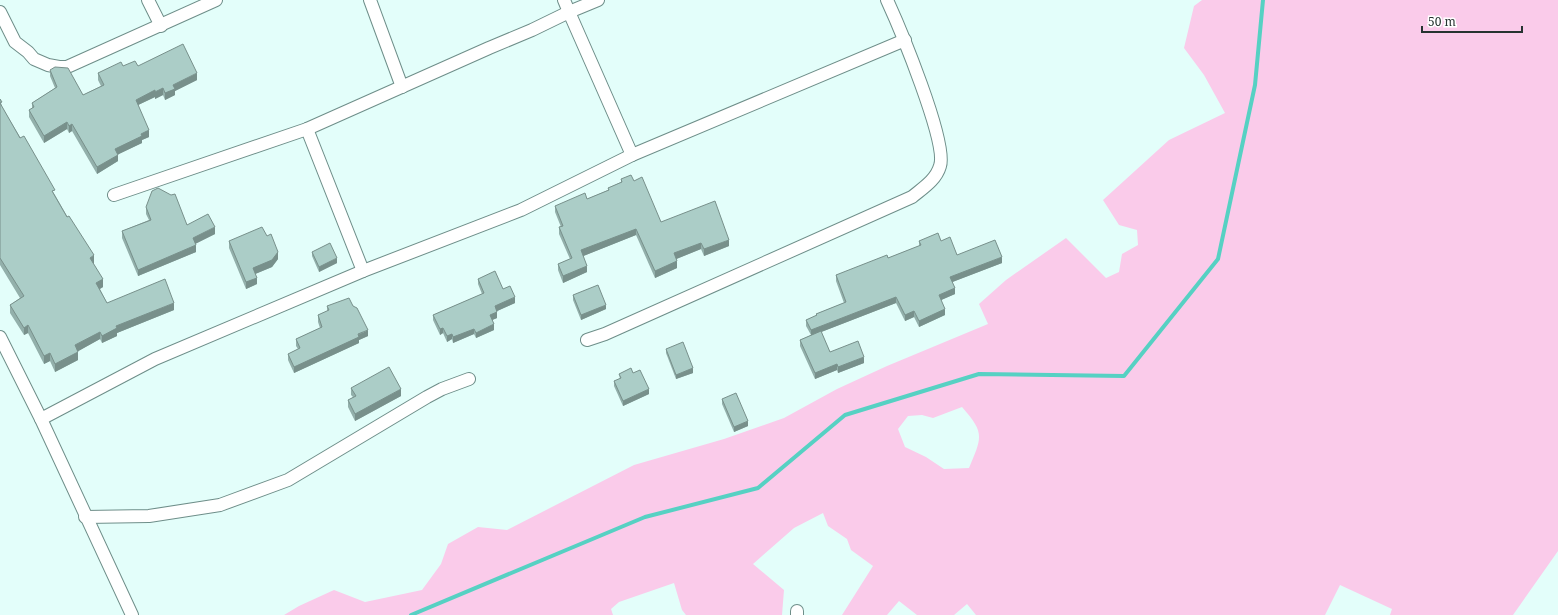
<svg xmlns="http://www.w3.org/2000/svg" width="1558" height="615" viewBox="0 0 1558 615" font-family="'Noto Serif',serif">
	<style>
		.green { fill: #facbea; fill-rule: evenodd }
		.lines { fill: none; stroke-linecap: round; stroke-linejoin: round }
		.stream { stroke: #56d1c3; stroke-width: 4 }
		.minor-casing { stroke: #6e8e89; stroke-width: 14 }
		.minor { stroke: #fff; stroke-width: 12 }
		.wall { fill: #93b0ab }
		.shaded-wall { fill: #78908b }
		.building { fill: #abcdc7; stroke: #78908b }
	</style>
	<rect width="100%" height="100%" fill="#e3fefa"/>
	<path class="green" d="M1202 0H1558V551L1513 615H1390L1392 609 1340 585 1325 615H976L967 604 954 615H917L899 601 887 615H842L873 566 851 550 847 539 828 526 823 513 794 528 753 564 784 590 782 615H686L682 610 674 583 619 602 611 609 613 615H284L299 606 334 590 365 602 422 590 441 564 448 544 478 527 507 530 634 465 724 439 784 418 837 389 887 366 988 324 979 304 1006 280 1066 238 1106 278 1119 272 1122 254 1138 245 1137 230 1119 225 1103 200 1169 140 1225 113 1204 75 1184 48 1194 6ZM962 407C985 433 982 437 969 468L944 469 926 457 905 447 898 429 908 416 922 415 933 418Z"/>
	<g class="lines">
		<path class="stream" d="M411 615 645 517 758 488 845 415 979 374 1124 376 1218 259 1255 85 1263 0"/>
		<g class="minor-casing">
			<g id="minor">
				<path d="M148 0 161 26"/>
				<path d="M370 0 402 87"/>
				<path d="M598 0 569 12 632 155"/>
				<path d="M0 12 15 42 28 52 34 59 48 65 59 67H67L216 0"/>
				<path d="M307 129 363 271"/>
				<path d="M114 195 307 129 489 48 532 30 569 12 564 0"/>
				<path d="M0 337 41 419 132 615"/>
				<path d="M587 340 605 334 912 197C923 188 936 180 940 166 948 143 899 26 887 0"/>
				<path d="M41 419 155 359 363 271 521 210 632 155 905 40"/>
				<path d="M85 517 149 516 220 505 288 480 427 397 442 389 469 379"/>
				<path d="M797 611V615"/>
			</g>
		</g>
		<use href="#minor" class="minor"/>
	</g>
	<g class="wall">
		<path d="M123 66H138L197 80 175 91V95L165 100 163 95 155 99V97L138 105 149 137 142 140V143L118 154V161L97 174 72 131 69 133 67 129 44 143 29 117V110L32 108V103L55 88 50 76V70L83 95 101 86 98 80V73Z"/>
		<path d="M0 99 2 107 55 195 94 263H93L103 287 100 289 107 303 174 310 117 333V336L102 343 100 339 78 351V360L55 372 50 361 44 364 28 333 24 335 10 313V305L20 298 0 265Z"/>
		<path d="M621 179 634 181 661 222 729 246 704 256 701 249 676 259 677 268 655 278 636 235 583 256 587 272 563 283 558 270V264L570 259 559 234V227H561L555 212V206L587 199 608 190V188L621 182Z"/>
		<path d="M146 207 187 225 215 234 195 244 196 252 138 276 122 238V231L149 220 146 214Z"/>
		<path d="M229 241 278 259 272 267 255 274 257 284 246 289 229 248Z"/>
		<path d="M919 241H941L957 255 1002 263 952 282 955 294 941 300 945 315 919 327 914 317 905 321 896 303 821 332 830 352 864 363 838 373 837 370 815 379 800 346V340L811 335 806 326V320L816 316V314L844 303 836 281V275L888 258 919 246Z"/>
		<path d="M312 252 337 263 319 272 312 256Z"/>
		<path d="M478 279 503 289 515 303 497 311V318L492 320 494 330 476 338 474 334 453 343 452 339 447 342 443 333 440 335 433 320V315L482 294 478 284Z"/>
		<path d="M573 295 606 309 581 320 573 300Z"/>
		<path d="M327 306 368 336 359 340V343L294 373 288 360V354L298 349 296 346V339L320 328 318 322V315L327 311Z"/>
		<path d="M666 349 693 373 676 379 666 353Z"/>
		<path d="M633 373 649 394 623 406 614 386V381L620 379 619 374Z"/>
		<path d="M351 388 401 396 355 421 348 407V400L353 397 351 395Z"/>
		<path d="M722 399 748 426 734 432 722 404Z"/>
	</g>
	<g class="shaded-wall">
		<path d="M197 73V80L175 91V95L165 100V93L173 85Z"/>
		<path d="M163 88V95L155 99V92Z"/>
		<path d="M155 90V97L136 106V100Z"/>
		<path d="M67 122V129L44 143V136Z"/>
		<path d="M72 124V131L69 133V126Z"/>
		<path d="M149 130V137L142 140V143L115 156V149L141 134Z"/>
		<path d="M118 155V161L97 174V167Z"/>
		<path d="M215 227V234L193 245V238Z"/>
		<path d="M636 229V235L581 257V250Z"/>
		<path d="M729 240V246L704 256V249Z"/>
		<path d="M701 243V249L674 260V253Z"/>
		<path d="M196 245V252L138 276V270Z"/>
		<path d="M278 252V259L272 267 253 275V268Z"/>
		<path d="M94 255V263L90 266V258Z"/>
		<path d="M1002 257V263L950 283V277Z"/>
		<path d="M337 258V263L319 272V267Z"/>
		<path d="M677 261V268L655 278V271Z"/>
		<path d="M587 266V272L563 283V276Z"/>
		<path d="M257 278V284L246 289V282Z"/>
		<path d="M103 279V287L96 291V283Z"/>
		<path d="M955 288V294L939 301V295Z"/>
		<path d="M515 297V303L495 312V306Z"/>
		<path d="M896 297V303L811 336V330Z"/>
		<path d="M174 303V310L117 333V336L102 343V336L116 326Z"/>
		<path d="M606 305V309L581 320V315Z"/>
		<path d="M945 309V315L919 327V321Z"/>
		<path d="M914 311V317L905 321V315Z"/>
		<path d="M497 312V318L490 321V315Z"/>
		<path d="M494 324V330L476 338V333Z"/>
		<path d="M28 325V333L24 335V328Z"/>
		<path d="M443 328V333L440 335V329Z"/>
		<path d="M474 329V334L453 343V337Z"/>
		<path d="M368 330V336L359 340V343L294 373V367Z"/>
		<path d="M100 332V339L75 353V345Z"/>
		<path d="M452 334V339L447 342V336Z"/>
		<path d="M78 352V360L55 372V364Z"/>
		<path d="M50 353V361L44 364V356Z"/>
		<path d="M864 357V363L838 373V367Z"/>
		<path d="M837 364V370L815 379V373Z"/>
		<path d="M693 368V373L676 379V375Z"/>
		<path d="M401 389V396L355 421V414Z"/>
		<path d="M649 389V394L623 406V401Z"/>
		<path d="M748 421V426L734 432V427Z"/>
	</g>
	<g class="building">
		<path d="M183 44 197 73 173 85 175 89 165 93 163 88 155 92V90L136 100 149 130 141 134 142 136 115 149 118 155 97 167 72 124 69 126 67 122 44 136 29 110 34 107 32 103 57 87 50 70 55 67 68 68 83 95 104 85 98 73 121 62 123 66 135 61 138 66Z"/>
		<path d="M0 99 2 102 0 103Z"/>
		<path d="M0 103 20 138 24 136 55 190 52 191 67 217 69 216 94 255 90 258 103 279 96 283 107 303 165 279 174 303 116 326 117 328 102 336 100 332 75 345 78 352 55 364 50 353 44 356 28 325 24 328 10 305 24 296 0 258Z"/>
		<path d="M631 175 634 181 642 177 661 222 715 201 729 240 704 249 701 243 674 253 677 261 655 271 636 229 581 250 587 266 563 276 558 264 572 258 559 227 563 226 555 206 585 193 587 199 609 190 608 188 622 182 621 179Z"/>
		<path d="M158 188 171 195 175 194 187 225 208 214 215 227 193 238 196 245 138 270 122 231 151 220 146 207 152 191Z"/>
		<path d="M262 227 267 236 271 234 278 252 272 260 253 268 257 278 246 282 229 241Z"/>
		<path d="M938 233 941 241 950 237 957 255 995 240 1002 257 950 277 955 288 939 295 945 309 919 321 914 311 905 315 896 297 811 330 806 320 817 315 816 314 846 302 836 275 887 255 888 258 921 245 919 241Z"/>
		<path d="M330 243 337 258 319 267 312 252Z"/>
		<path d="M495 271 503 289 510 286 515 297 495 306 497 312 490 315 494 324 476 333 474 329 453 337 452 334 447 336 443 328 440 329 433 315 484 293 478 279Z"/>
		<path d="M598 285 606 305 581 315 573 295Z"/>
		<path d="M349 298 353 306 357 308 368 330 358 334 359 337 294 367 288 354 300 348 296 339 322 327 318 315 329 310 327 306Z"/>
		<path d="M821 331 830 352 858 341 864 357 838 367 837 364 815 373 800 340Z"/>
		<path d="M683 342 693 368 676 375 666 349Z"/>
		<path d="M389 367 401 389 355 414 348 400 356 396 351 388Z"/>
		<path d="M631 368 633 373 640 370 649 389 623 401 614 381 621 378 619 374Z"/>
		<path d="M736 393 748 421 734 427 722 399Z"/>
	</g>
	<path d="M1422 26v6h100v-6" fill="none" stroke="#263331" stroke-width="2"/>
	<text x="1428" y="26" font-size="12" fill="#263331" stroke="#ffffff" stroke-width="3" paint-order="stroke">50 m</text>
</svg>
